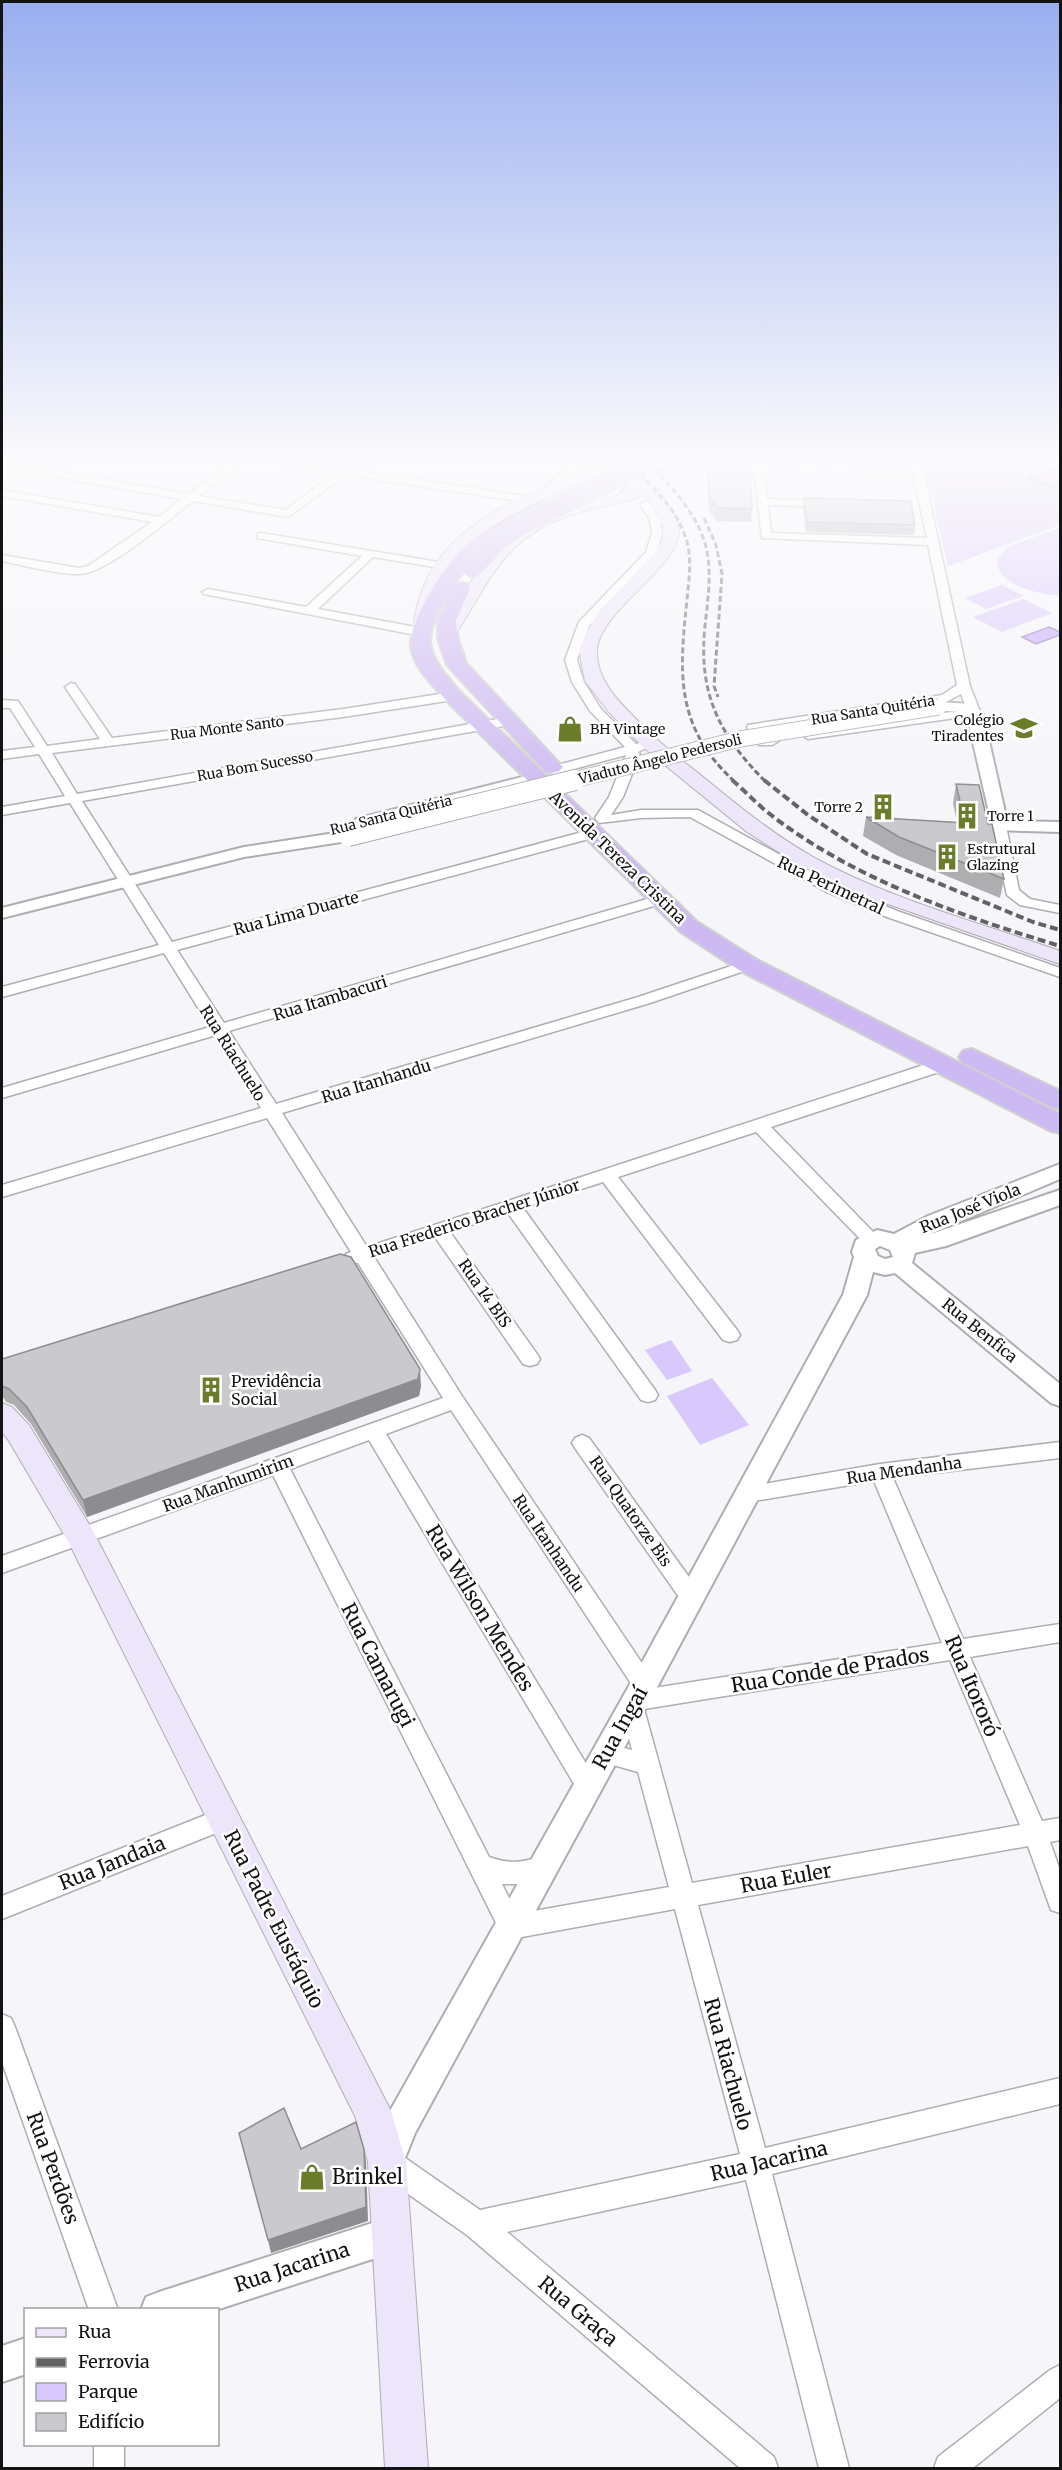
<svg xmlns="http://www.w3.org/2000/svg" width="1062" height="2470" viewBox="0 0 1062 2470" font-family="Merriweather,serif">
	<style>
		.green { fill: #d9c8fc }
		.water { fill: #c4a4fd; stroke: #8f78b7; stroke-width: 1.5 }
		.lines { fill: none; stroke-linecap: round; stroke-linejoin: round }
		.river { fill: #c4a4fd; fill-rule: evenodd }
		.minor-casing { stroke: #afadb2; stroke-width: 3 }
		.tertiary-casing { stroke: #afadb2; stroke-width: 4 }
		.secondary-casing { stroke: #afadb2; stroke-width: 2 }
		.trunk-casing { stroke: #d0d0d0; stroke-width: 4 }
		.minor { fill: #fff; fill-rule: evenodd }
		.tertiary { fill: #fff; fill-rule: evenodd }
		.secondary { fill: #ede5fa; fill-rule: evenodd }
		.trunk { fill: #cebaf2; fill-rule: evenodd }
		.rail-far1 { stroke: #626264; stroke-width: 3; stroke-dasharray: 6 3; stroke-linecap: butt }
		.rail { stroke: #626264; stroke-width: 4; stroke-dasharray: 8 4; stroke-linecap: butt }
		.tertiary-bridge-far1-casing { stroke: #afadb2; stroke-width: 17; stroke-linecap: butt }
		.tertiary-bridge-casing { stroke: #afadb2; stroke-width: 22; stroke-linecap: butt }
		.trunk-bridge-casing { stroke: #d0d0d0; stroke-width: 21; stroke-linecap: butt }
		.tertiary-bridge-far1 { stroke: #fff; stroke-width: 15 }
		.tertiary-bridge { stroke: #fff; stroke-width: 20 }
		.trunk-bridge { stroke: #cebaf2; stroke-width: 19 }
		.wall { fill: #aeadb0 }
		.shaded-wall { fill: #8d8d90 }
		.building { fill: #cac9cd; stroke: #8d8d90; stroke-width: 1.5 }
		.labels { text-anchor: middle; stroke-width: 5; stroke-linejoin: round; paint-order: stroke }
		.far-street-label { font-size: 14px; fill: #131314; stroke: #fff }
		.far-poi-label { font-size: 14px; fill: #131314; stroke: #fff; text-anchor: start }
		.street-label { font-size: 16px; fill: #131314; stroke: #fff }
		.poi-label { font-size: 16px; fill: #131314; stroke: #fff; text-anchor: start }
		.near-street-label { font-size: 20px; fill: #131314; stroke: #fff }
		.near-poi-label { font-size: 20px; fill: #131314; stroke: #fff; text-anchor: start }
	</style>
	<rect width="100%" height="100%" fill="#f6f5f9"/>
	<g class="green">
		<path d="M924 462H1060V525L948 566Z"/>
		<path d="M1060 528V596C1041 594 997 587 997 560L1009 546Z"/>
		<path d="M1002 585 1024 596 986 609 965 598Z"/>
		<path d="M1023 599 1052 613 1002 632 973 617Z"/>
		<path d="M671 1340 692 1371 667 1380 645 1350Z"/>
		<path d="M712 1378 749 1425 700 1445 667 1396Z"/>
	</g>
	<g class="water">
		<path d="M1060 467V486L1053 488 1028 477Z"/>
		<path d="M1049 627 1060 632V635L1036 644 1022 637Z"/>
	</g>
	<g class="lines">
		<path class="river" d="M545 500 551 501 553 505 551 509 507 530 469 560H457L454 556C471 532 517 507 545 500Z"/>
		<g class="minor-casing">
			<g id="minor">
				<path d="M2 462 189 494 231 462H242L199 496 286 510 334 473 283 465 278 462H302L531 497 536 500 531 503 345 475 288 517 193 501C169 519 108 573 80 574 59 575 23 565 2 561V555L79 568 88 566 152 522 2 496V490L159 517 182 499 2 468Z"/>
				<path d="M563 462H585L586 464 581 467Z"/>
				<path d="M678 462 753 465V462H763V465L912 468 911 462H921L970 686 981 714 980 717 955 718 808 739 802 735 808 731 967 710 961 694 946 702 762 731 767 738H777L779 741 772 745H759L747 728 748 725 942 695 957 685 928 545 762 538 754 471 682 467 678 466ZM764 471 913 474 927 538 771 533 768 505 828 507 833 504 828 501 767 499Z"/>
				<path d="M645 501 649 502 660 520 662 533 657 552 645 567 589 626 577 660 584 682 601 709 636 744 643 742 650 746 638 752 640 754 623 797 611 815 641 810H698L835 885 897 911 1060 968V977L887 917 825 891 690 817 641 818 599 823 595 818 609 797 626 755 555 774 550 773 548 770 550 767 625 747 590 711 572 682 565 660 579 622 646 552 652 533 650 520 640 504Z"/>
				<path d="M261 533 445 563V567L441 568 373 557 318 609 421 628 427 632 421 636 204 594 202 592 208 589 306 607 362 556 257 538V534Z"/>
				<path d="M71 683 75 684 112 738 343 709 453 692 459 696 453 700 343 717 52 753 77 794 509 717 515 721 509 725 82 801 172 942 586 831H596L598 834 596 837 177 950 224 1023 654 897 659 896 666 900 664 903 229 1031 276 1104 638 997 743 962H753L756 965 753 968 650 1003 282 1113 367 1247 939 1060 945 1059 953 1064 951 1068 771 1127 877 1236 880 1240 877 1244 871 1246 865 1244 756 1132 618 1177 737 1330 740 1335 737 1340 730 1342 723 1340 603 1182 523 1208 655 1390 658 1395 655 1400 648 1402 641 1400 508 1213 450 1232 537 1354 540 1359 537 1364 530 1366 523 1364 435 1237 374 1257 462 1396 652 1678 655 1685 654 1688 942 1643 874 1481 748 1502 741 1500 738 1494 741 1488 880 1464 1060 1442V1458L893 1478 963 1639 1060 1624V1642L970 1657 1042 1821 1060 1818V1840L1050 1842 1060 1870V1913L1051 1910 1028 1846 698 1905 765 2148 1060 2078V2104L772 2174 849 2468H819L746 2180 507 2232 774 2457 778 2468H740L467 2235 378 2173 374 2163 378 2153 388 2149 398 2153 480 2210 740 2154 675 1909 511 1939 502 1935 273 1475 2 1573V1556L443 1398 358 1263 346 1262 343 1258 346 1254 351 1252 267 1118 2 1197V1185L261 1108 216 1035 2 1098V1088L210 1027 164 953 2 997V987L159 945 70 803 2 815V807L65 796 39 754 2 759V751L35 747 10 708H2V700L18 701 47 746 100 739 65 687ZM451 1410 636 1691 628 1694 621 1707 632 1750 607 1744 599 1747 595 1754 599 1761 638 1772 669 1887 517 1914 502 1884H524L551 1875 554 1867 551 1859 542 1856C523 1863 508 1864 489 1857L290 1469 369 1440 580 1794 588 1798 596 1794 600 1787 596 1780 386 1434ZM950 1660 1020 1825 692 1883 644 1709Z"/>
				<path d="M999 822 1006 826 1019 890 1030 899 1060 905V913L1020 905 1007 895 992 826Z"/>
				<path d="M582 1435 589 1438 699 1591 702 1597 699 1603 691 1606 683 1603 575 1448 572 1443 575 1438Z"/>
				<path d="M223 1808 231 1811 235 1819 231 1827 2 1919V1896Z"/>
				<path d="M2 2014 11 2018 15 2027 118 2310H89L2 2062Z"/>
				<path d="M1060 2365V2398L973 2468H934L938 2457 1050 2370Z"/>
				<rect x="94" y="2444" width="30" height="24"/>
			</g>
		</g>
		<g class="tertiary-casing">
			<g id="tertiary">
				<path d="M575 462H588L556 493H546L544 490 546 487Z"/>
				<path d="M596 462H608L625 486C616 497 590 513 575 510L573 507 575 504 606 490 611 485Z"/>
				<path d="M939 702 970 704 983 714 1007 821 1060 822V832L993 830 967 716 961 712 933 710 931 707Z"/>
				<path d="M538 773 544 774 546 778 544 782 362 828 356 827 353 823 356 819Z"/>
				<path d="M348 831 354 832 357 836 354 840 244 857 2 918V908L244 847Z"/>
				<path d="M1060 1164V1179L928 1235 1060 1190V1205L946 1246 915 1253 912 1263 1060 1384V1406L1051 1403 895 1273 885 1275 873 1272 867 1295 654 1693 415 2133 399 2173 387 2178 375 2173 370 2161 390 2111 634 1677 843 1295 854 1257 852 1252 856 1240 877 1230 894 1234 928 1216ZM880 1246 890 1250 893 1257 885 1259 878 1256 875 1249Z"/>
				<path d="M391 2217 403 2223 409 2235 403 2247 391 2253 216 2310H141L146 2297 159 2292Z"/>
				<path d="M26 2338V2374L2 2382V2346Z"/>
			</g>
		</g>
		<g class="secondary-casing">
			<g id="secondary">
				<path d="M591 462H619L634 478 648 483 674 462H689L676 477 659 489C665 500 675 513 678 525 689 562 598 609 597 651 596 684 625 707 646 729 665 748 687 764 708 781 742 809 776 836 815 858 890 899 980 923 1060 951V964L862 895 801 866 747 832 644 748 608 711 585 681 579 650 588 630 600 610 654 554 662 541 663 526 647 495C622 504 596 506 571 515 501 538 490 583 453 638H441L439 634C470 581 498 529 560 508 585 500 612 498 636 489L624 484 605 464C591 481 569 487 550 496 485 526 435 554 429 632L427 636H415L413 632C421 532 506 505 585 469Z"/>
				<path d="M2 1403 12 1407 29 1425 92 1529 391 2111 406 2162 428 2468H385L368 2162 355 2116 69 1543 9 1441 2 1432Z"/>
			</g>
		</g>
		<g class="trunk-casing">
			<g id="trunk">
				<path d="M487 531 493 532 496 536C483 554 465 567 453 586L461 583 467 584 470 588 456 621 458 639 466 663 559 763 563 767 559 771 552 773 545 771 447 665 438 639V621L451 589C422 640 422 648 460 692L697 922 757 960 1060 1114V1133L1051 1131 739 970 681 932 446 700C433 685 414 668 411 647 407 619 460 537 487 531Z"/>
				<path d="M972 1049 1060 1091V1109L1051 1107 963 1063 959 1057 963 1051Z"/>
			</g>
		</g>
		<use href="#minor" class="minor"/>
		<use href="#tertiary" class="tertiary"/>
		<use href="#secondary" class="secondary"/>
		<use href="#trunk" class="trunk"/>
		<g class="rail-far1">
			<path d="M627 462C648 483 673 504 684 533 693 554 689 578 687 600 679 673 675 727 734 781"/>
			<path d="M648 462C670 485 693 509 704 540 713 567 708 598 705 626 698 693 719 735 765 781"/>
			<path d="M704 518 716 545 722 574 714 686 718 697"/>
		</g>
		<g class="rail">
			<path d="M732 780C744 790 754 801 766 811 850 878 958 915 1060 946"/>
			<path d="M764 780 808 815 867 854 1033 922 1060 930"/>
		</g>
		<g class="tertiary-bridge-far1-casing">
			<path id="tertiary-bridge-far1" d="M569 781 740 739 939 707"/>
		</g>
		<g class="tertiary-bridge-casing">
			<path id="tertiary-bridge" d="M348 836 575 780"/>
		</g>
		<g class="trunk-bridge-casing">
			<path id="trunk-bridge" d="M472 568 497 541 518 526 649 462"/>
		</g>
		<use href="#tertiary-bridge-far1" class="tertiary-bridge-far1"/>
		<use href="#tertiary-bridge" class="tertiary-bridge"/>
		<use href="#trunk-bridge" class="trunk-bridge"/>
	</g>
	<g class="wall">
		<path d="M707 462H749L752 509 751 522 717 521 709 512 707 471Z"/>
		<path d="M804 498 915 525 914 535 806 532 803 508Z"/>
		<path d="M956 784 988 824 1004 879 1000 898 896 855 863 836 866 817 957 822 953 803Z"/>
		<path d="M2 1359 421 1386 419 1396 87 1517 31 1424 14 1405 6 1402 2 1395Z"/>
	</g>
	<g class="shaded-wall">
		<path d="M420 1369 421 1386 419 1396 87 1517 83 1500Z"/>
		<path d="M364 2149 366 2162 368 2221 271 2253 268 2240Z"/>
	</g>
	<g class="building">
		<path d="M708 462H749L752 509 718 508 710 499Z"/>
		<path d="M804 498 911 501 915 525 807 522Z"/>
		<path d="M956 784 979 785 988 824H992L1004 879 899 837 866 817 965 823Z"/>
		<path d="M340 1254 351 1257 420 1369 418 1379 83 1500 27 1407 9 1389 2 1386V1359Z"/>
		<path d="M284 2108 301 2149 356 2122 364 2149 366 2207 268 2240 239 2133Z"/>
	</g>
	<linearGradient id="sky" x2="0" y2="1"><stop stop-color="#99aef0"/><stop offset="0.57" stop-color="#fbfafc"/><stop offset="1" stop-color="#fbfafc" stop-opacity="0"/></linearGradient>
	<rect width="1062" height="808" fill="url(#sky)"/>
	<defs>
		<g id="school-bare" transform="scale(2.07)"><path d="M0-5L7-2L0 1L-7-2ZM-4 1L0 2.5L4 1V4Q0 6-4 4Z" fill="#6b7c2b" stroke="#fff" stroke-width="2.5" paint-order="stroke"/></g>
		<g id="shop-bare" transform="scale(2.07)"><path d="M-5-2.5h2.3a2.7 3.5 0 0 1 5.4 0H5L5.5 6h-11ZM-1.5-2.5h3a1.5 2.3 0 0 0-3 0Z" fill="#6b7c2b" stroke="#fff" stroke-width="2.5" paint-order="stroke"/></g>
		<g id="building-bare" transform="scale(2.07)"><path d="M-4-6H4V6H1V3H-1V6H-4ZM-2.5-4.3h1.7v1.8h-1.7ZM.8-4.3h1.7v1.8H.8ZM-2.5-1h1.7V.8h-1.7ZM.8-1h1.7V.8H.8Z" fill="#6b7c2b" stroke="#fff" stroke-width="2.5" paint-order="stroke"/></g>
	</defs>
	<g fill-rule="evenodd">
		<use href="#school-bare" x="1024" y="728"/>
		<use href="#shop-bare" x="570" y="729"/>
		<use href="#building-bare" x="883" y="807"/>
		<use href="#building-bare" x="967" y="816"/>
		<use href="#building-bare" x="947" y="857"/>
		<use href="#building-bare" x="211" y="1390"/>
		<use href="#shop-bare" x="312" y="2177"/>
	</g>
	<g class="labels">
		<g class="far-street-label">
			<text transform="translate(873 710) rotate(-9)" y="5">Rua Santa Quitéria</text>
			<text transform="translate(227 728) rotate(-7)" y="5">Rua Monte Santo</text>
			<text transform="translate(660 759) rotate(-14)" y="5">Viaduto Ângelo Pedersoli</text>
			<text transform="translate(255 766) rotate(-10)" y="5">Rua Bom Sucesso</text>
			<text transform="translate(391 815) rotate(-14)" y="5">Rua Santa Quitéria</text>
		</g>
		<g class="far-poi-label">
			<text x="1004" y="725" text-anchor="end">Colégio<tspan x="1004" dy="16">Tiradentes</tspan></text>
			<text x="590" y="734">BH Vintage</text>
			<text x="863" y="812" text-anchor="end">Torre 2</text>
			<text x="987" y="821">Torre 1</text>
			<text x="967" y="854">Estrutural<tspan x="967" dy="16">Glazing</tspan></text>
		</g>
		<g class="street-label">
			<text transform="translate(618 857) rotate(44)" y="6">Avenida Tereza Cristina</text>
			<text transform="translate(831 885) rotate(25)" y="6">Rua Perimetral</text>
			<text transform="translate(296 913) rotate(-15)" y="6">Rua Lima Duarte</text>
			<text transform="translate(330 998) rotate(-17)" y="6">Rua Itambacuri</text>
			<text transform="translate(233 1053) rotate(58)" y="6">Rua Riachuelo</text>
			<text transform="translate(376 1081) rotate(-17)" y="6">Rua Itanhandu</text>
			<text transform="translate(970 1208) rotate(-22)" y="6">Rua José Viola</text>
			<text transform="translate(474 1218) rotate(-18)" y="6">Rua Frederico Bracher Júnior</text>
			<text transform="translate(485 1293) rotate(55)" y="6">Rua 14 BIS</text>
			<text transform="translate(980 1330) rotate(39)" y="6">Rua Benfica</text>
			<text transform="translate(904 1470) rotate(-8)" y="6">Rua Mendanha</text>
			<text transform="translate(228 1483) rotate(-20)" y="6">Rua Manhumirim</text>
			<text transform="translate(631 1511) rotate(55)" y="6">Rua Quatorze Bis</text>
			<text transform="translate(549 1543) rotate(56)" y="6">Rua Itanhandu</text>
		</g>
		<g class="poi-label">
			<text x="231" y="1387">Previdência<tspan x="231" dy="18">Social</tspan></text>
		</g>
		<g class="near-street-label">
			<text transform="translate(480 1608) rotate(59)" y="7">Rua Wilson Mendes</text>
			<text transform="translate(378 1665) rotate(63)" y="7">Rua Camarugi</text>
			<text transform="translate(830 1670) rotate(-9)" y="7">Rua Conde de Prados</text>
			<text transform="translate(972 1686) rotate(67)" y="7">Rua Itororó</text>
			<text transform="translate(620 1728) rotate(-61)" y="7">Rua Ingaí</text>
			<text transform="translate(112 1863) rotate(-22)" y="7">Rua Jandaia</text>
			<text transform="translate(786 1878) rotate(-10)" y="7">Rua Euler</text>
			<text transform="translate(274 1919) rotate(63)" y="7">Rua Padre Eustáquio</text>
			<text transform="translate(728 2064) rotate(75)" y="7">Rua Riachuelo</text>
			<text transform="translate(769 2161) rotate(-13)" y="7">Rua Jacarina</text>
			<text transform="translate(53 2168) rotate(70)" y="7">Rua Perdões</text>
			<text transform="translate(292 2267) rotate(-18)" y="7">Rua Jacarina</text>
			<text transform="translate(578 2311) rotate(40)" y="7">Rua Graça</text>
		</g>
		<g class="near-poi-label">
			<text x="332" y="2184">Brinkel</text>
		</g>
	</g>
	<rect width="1062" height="2470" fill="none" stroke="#131314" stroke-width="6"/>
	<rect x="24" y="2308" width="195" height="138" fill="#ffffff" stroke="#a1a1a1" stroke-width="1.5"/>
	<rect x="36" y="2328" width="30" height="9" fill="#ede5fa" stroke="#a1a1a1" stroke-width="1.5"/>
	<text x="78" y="2338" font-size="18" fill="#131314">Rua</text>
	<rect x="36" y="2358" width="30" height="9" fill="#626264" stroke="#a1a1a1" stroke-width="1.5"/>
	<text x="78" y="2368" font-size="18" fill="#131314">Ferrovia</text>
	<rect x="36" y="2383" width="30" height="18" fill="#d9c8fc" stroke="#a1a1a1" stroke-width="1.5"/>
	<text x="78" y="2398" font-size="18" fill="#131314">Parque</text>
	<rect x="36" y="2413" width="30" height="18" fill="#cac9cd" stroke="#a1a1a1" stroke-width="1.5"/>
	<text x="78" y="2428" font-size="18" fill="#131314">Edifício</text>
</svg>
